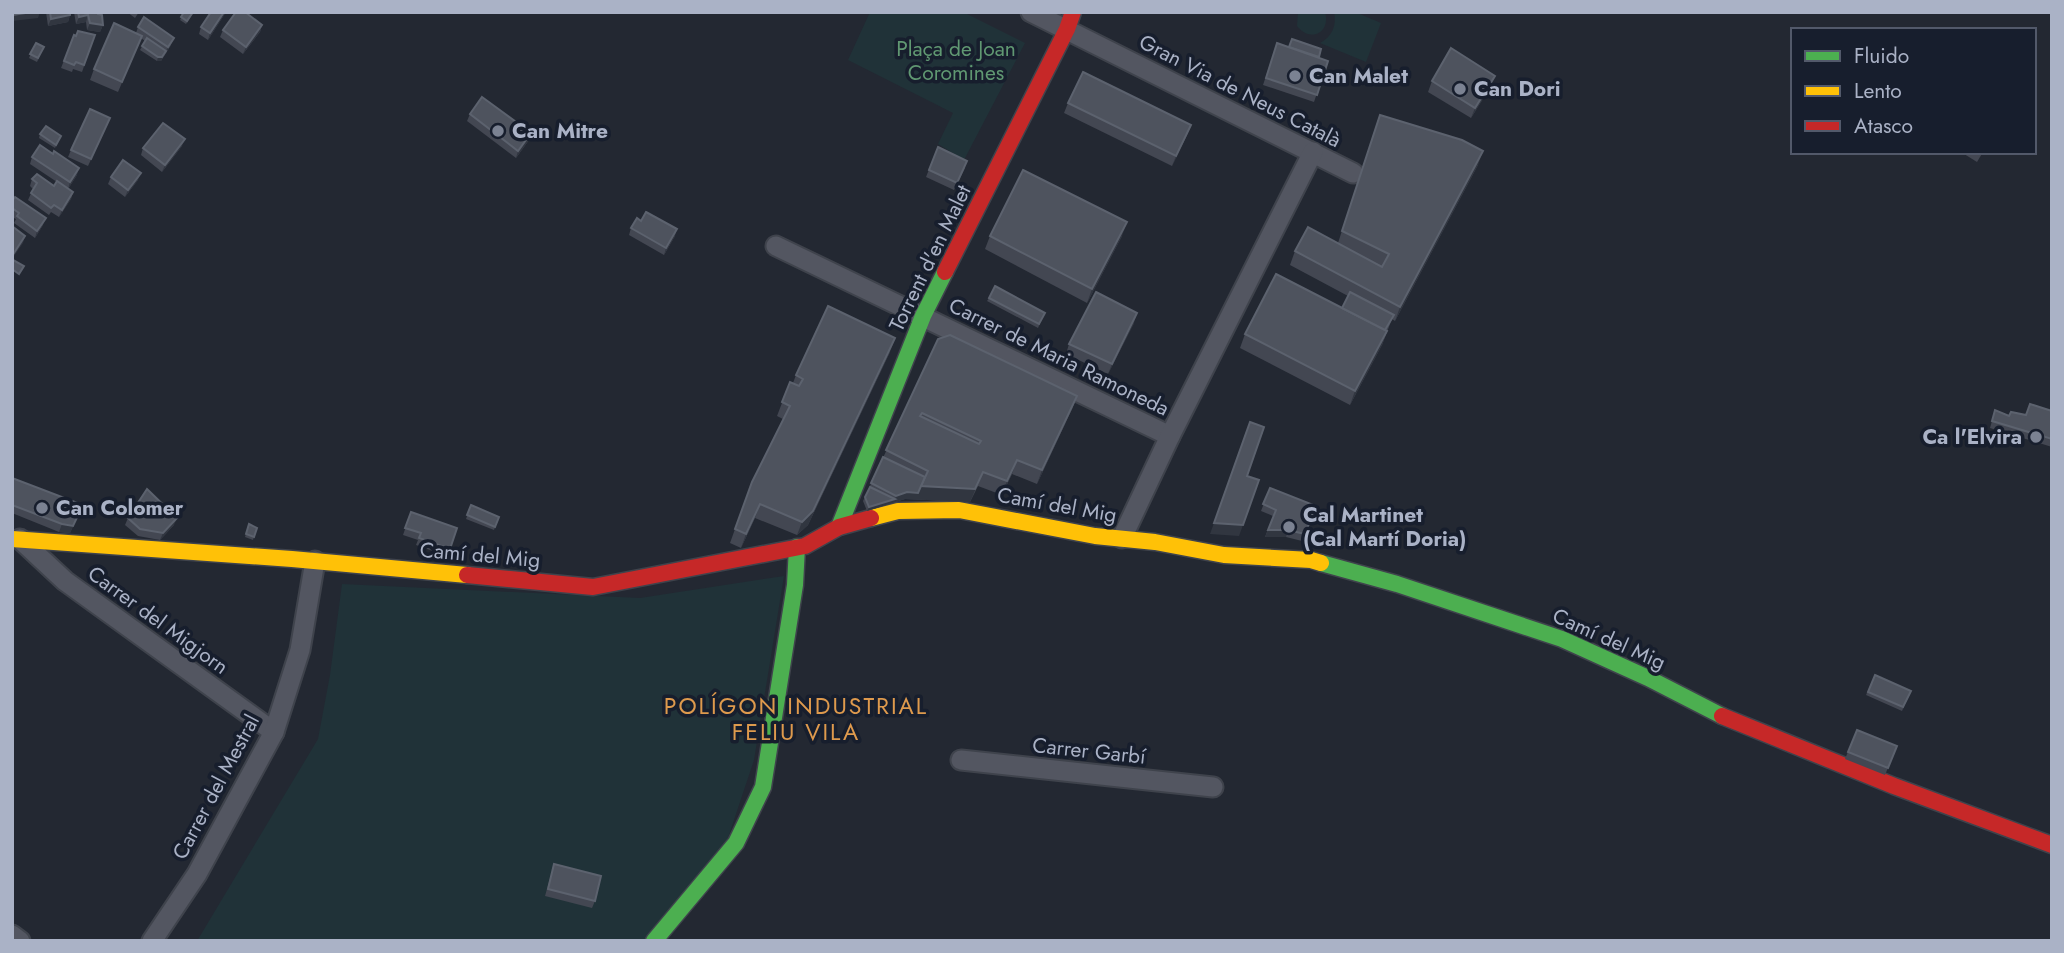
<svg xmlns="http://www.w3.org/2000/svg" width="2064" height="953" viewBox="0 0 2064 953" font-family="Jost,sans-serif">
	<style>
		.green { fill: #203238 }
		.lines { fill: none; stroke-linecap: round; stroke-linejoin: round }
		.street-casing { stroke: #3f434c; stroke-width: 23 }
		.fast-casing { stroke: #3f434c; stroke-width: 19 }
		.slow-casing { stroke: #3f434c; stroke-width: 19 }
		.jam-casing { stroke: #3f434c; stroke-width: 19 }
		.street { stroke: #535661; stroke-width: 19 }
		.fast { stroke: #4caf50; stroke-width: 16 }
		.slow { stroke: #ffc107; stroke-width: 16 }
		.jam { stroke: #c62828; stroke-width: 16 }
		.wall { fill: #434752 }
		.shaded-wall { fill: #313640 }
		.building { fill: #4e535e; stroke: #5c626e; stroke-width: 2; fill-rule: evenodd }
		.poi-dot { fill: #7b8292; stroke: #171e2d; stroke-width: 2.5 }
		.labels { text-anchor: middle; stroke-width: 7; stroke-linejoin: round; paint-order: stroke }
		.park-label { font-size: 21px; fill: #609872; stroke: #171e2d }
		.poi-label { font-size: 21px; font-weight: bold; fill: #aab2c6; stroke: #171e2d; text-anchor: start }
		.street-label { font-size: 21px; fill: #aab2c6; stroke: #171e2d }
		.neighbourhood-label { font-size: 23px; letter-spacing: 2px; fill: #de9a4d; stroke: #171e2d }
	</style>
	<rect width="100%" height="100%" fill="#232832"/>
	<g class="green">
		<path d="M870 12H963L1025 43 964 160 938 144 953 113 848 60Z"/>
		<path d="M1298 12H1325C1331 33 1310 43 1297 26Z"/>
		<path d="M1334 12H1355L1381 23 1366 62 1320 43C1332 37 1337 25 1334 12Z"/>
		<path d="M784 576 754 760 727 841 644 941H197L318 739 330 675 342 584 640 598Z"/>
	</g>
	<g class="lines">
		<g class="street-casing">
			<g id="street">
				<path d="M1031 12 1353 173"/>
				<path d="M776 246 1170 436"/>
				<path d="M1122 538 1170 436 1313 152"/>
				<path d="M20 539 65 581 274 732"/>
				<path d="M961 760 1213 787"/>
				<path d="M12 935 20 941"/>
				<path d="M152 941 197 874 274 732 300 650 315 561"/>
			</g>
		</g>
		<g class="fast-casing">
			<g id="fast">
				<path d="M839 527 923 316 945 272"/>
				<path d="M1321 563 1397 584 1562 639 1648 678 1722 716"/>
				<path d="M654 941 736 843 763 787 795 585 797 547"/>
			</g>
		</g>
		<g class="slow-casing">
			<g id="slow">
				<path d="M871 518 898 511 959 510 1095 536 1155 542 1224 555 1311 560 1321 563"/>
				<path d="M12 539 292 559 467 575"/>
			</g>
		</g>
		<g class="jam-casing">
			<g id="jam">
				<path d="M945 272 1067 29 1073 12"/>
				<path d="M467 575 593 587 805 546 839 527 871 518"/>
				<path d="M1722 716 1894 786 2052 845"/>
			</g>
		</g>
		<use href="#street" class="street"/>
		<use href="#fast" class="fast"/>
		<use href="#slow" class="slow"/>
		<use href="#jam" class="jam"/>
	</g>
	<g class="wall">
		<path d="M46 12H70V15L68 22 48 26Z"/>
		<path d="M74 12H98L103 25 100 32 87 30 86 22 76 24Z"/>
		<path d="M127 12H139L135 18Z"/>
		<path d="M184 12H194L186 24 180 20Z"/>
		<path d="M211 12H226L208 40 199 34 201 27Z"/>
		<path d="M262 25 260 32 243 54 220 37 223 30Z"/>
		<path d="M138 27 171 45 161 61H157L140 50 145 41 141 38 118 92 90 80 94 69 136 33Z"/>
		<path d="M74 35H95L82 72 73 69 72 72 61 68Z"/>
		<path d="M36 43 42 51 37 62 29 58Z"/>
		<path d="M1277 43 1328 61 1314 102 1263 85Z"/>
		<path d="M1432 81 1491 86 1471 118 1428 92Z"/>
		<path d="M1068 103 1191 125 1187 135 1172 166 1064 113Z"/>
		<path d="M470 114 529 140 516 158 467 121Z"/>
		<path d="M107 125 88 166 68 157 71 150Z"/>
		<path d="M1375 129 1478 165 1395 321 1392 319 1382 345 1350 405 1240 348 1245 334 1342 308 1348 296 1290 265 1295 251 1338 243Z"/>
		<path d="M40 134 61 136 55 148 39 138Z"/>
		<path d="M182 146 162 172 141 155 143 148Z"/>
		<path d="M938 147 965 168 954 190 926 177Z"/>
		<path d="M1961 152H1983L1977 162Z"/>
		<path d="M32 157 77 175 68 189 73 192 71 199 59 217 51 212 49 215 28 200 33 189 30 186 32 179 54 186 57 182 30 164Z"/>
		<path d="M111 177 138 180 125 197 108 184Z"/>
		<path d="M12 201 43 225 35 238 14 223 16 219 12 217Z"/>
		<path d="M641 221 675 236 664 255 629 235 631 228Z"/>
		<path d="M990 236H1122L1087 303 985 249Z"/>
		<path d="M989 298 1043 316 1038 328 987 301Z"/>
		<path d="M1134 323 1108 374 1066 354 1069 344Z"/>
		<path d="M938 339 1077 396 1072 409 1037 484 1012 474 1002 495 978 486 970 502 905 499 867 511 863 501Z"/>
		<path d="M890 352 808 525 797 535 755 518 741 548 730 543 752 482 783 419 777 416 790 382 793 383 796 375Z"/>
		<path d="M1995 410 2009 416 2026 415 2052 411V447L1990 428Z"/>
		<path d="M12 478 83 505 70 533 59 532 12 513Z"/>
		<path d="M1270 488 1316 506 1302 541 1286 537H1265L1273 516 1261 511Z"/>
		<path d="M471 505 499 517 494 530 466 519Z"/>
		<path d="M411 512 457 528 447 556 416 545 418 540 403 535Z"/>
		<path d="M128 518 174 525 160 540 138 536 125 525Z"/>
		<path d="M249 524 257 528 253 540 245 537Z"/>
		<path d="M1875 675 1911 691 1902 711 1866 695Z"/>
		<path d="M1857 730 1897 746 1885 775 1845 759Z"/>
		<path d="M554 864 595 901 592 908 545 896Z"/>
	</g>
	<g class="shaded-wall">
		<path d="M32 12H40L38 18 12 21V15Z"/>
		<path d="M224 12H226L208 40 210 33Z"/>
		<path d="M70 15 68 22 48 26 51 19Z"/>
		<path d="M88 15 86 22 76 24 79 17Z"/>
		<path d="M90 23 103 25 100 32 87 30Z"/>
		<path d="M262 25 260 32 243 54 246 47Z"/>
		<path d="M174 38 171 45 161 61H157L158 57 166 51Z"/>
		<path d="M1495 76 1491 86 1471 118 1475 108Z"/>
		<path d="M1191 125 1187 135 1172 166 1176 156Z"/>
		<path d="M531 133 529 140 516 158 518 151Z"/>
		<path d="M185 139 182 146 162 172 165 165Z"/>
		<path d="M1483 151 1478 165 1395 321 1400 307Z"/>
		<path d="M79 168 77 175 68 189 70 182Z"/>
		<path d="M141 173 138 180 125 197 128 190Z"/>
		<path d="M73 192 71 199 59 217 62 210Z"/>
		<path d="M46 218 43 225 35 238 37 231Z"/>
		<path d="M1127 222 1122 236 1087 303 1092 289Z"/>
		<path d="M677 229 675 236 664 255 666 248Z"/>
		<path d="M25 236 23 243 12 259V256Z"/>
		<path d="M1137 313 1134 323 1108 374 1112 364Z"/>
		<path d="M1387 331 1382 345 1350 405 1355 391Z"/>
		<path d="M895 338 890 352 808 525 797 535 802 522Z"/>
		<path d="M1077 396 1072 409 1037 484 1042 470Z"/>
		<path d="M1017 460 1012 474 1002 495 1007 481Z"/>
		<path d="M983 472 970 502 905 499 867 511 869 507 895 499 896 496 921 486Z"/>
		<path d="M760 504 755 518 741 548 746 534Z"/>
		<path d="M83 505 70 533 59 532 62 524Z"/>
		<path d="M177 518 174 525 160 540 163 533Z"/>
		<path d="M1214 523 1243 525 1239 536 1210 534Z"/>
		<path d="M1268 530H1288L1286 537H1265Z"/>
	</g>
	<g class="building">
		<path d="M12 12H32L12 15Z"/>
		<path d="M50 12H70V15L51 19Z"/>
		<path d="M78 12H98V14L102 15 103 25 90 23 88 15 79 17Z"/>
		<path d="M184 12H193L187 21 181 17Z"/>
		<path d="M211 12H224L210 33 201 27Z"/>
		<path d="M236 12H245L262 25 246 47 223 30Z"/>
		<path d="M144 17 174 38 168 47 138 27Z"/>
		<path d="M114 23 142 36 122 82 94 69Z"/>
		<path d="M78 31 95 35 84 65 76 62 74 65 64 61 74 35 76 36Z"/>
		<path d="M147 38 166 51 162 57H158L142 46Z"/>
		<path d="M1292 39 1321 49 1319 57 1289 47Z"/>
		<path d="M36 43 44 47 38 58 30 54Z"/>
		<path d="M1277 43 1328 61 1317 95 1266 78Z"/>
		<path d="M1451 48 1495 76 1475 108 1432 81Z"/>
		<path d="M1083 72 1191 125 1176 156 1068 103Z"/>
		<path d="M482 97 531 133 518 151 470 114Z"/>
		<path d="M90 109 110 118 91 159 71 150Z"/>
		<path d="M1380 115 1462 140 1483 151 1400 307 1295 251 1308 227 1382 267 1389 254 1342 231Z"/>
		<path d="M163 123 185 139 165 165 143 148Z"/>
		<path d="M46 126 61 136 56 145 40 134Z"/>
		<path d="M40 145 53 154 54 151 79 168 70 182 32 157Z"/>
		<path d="M938 147 967 161 957 183 929 170Z"/>
		<path d="M123 160 141 173 128 190 111 177Z"/>
		<path d="M1023 170 1127 222 1092 289 990 236Z"/>
		<path d="M37 174 54 186 57 181 73 192 62 210 54 205 51 208 31 193 37 183 32 179Z"/>
		<path d="M15 197 46 218 37 231 17 216 19 213 12 208V201Z"/>
		<path d="M646 212 677 229 666 248 631 228 637 218 641 221Z"/>
		<path d="M12 226 25 236 12 256Z"/>
		<path d="M13 260 24 266 19 274 12 269V262Z"/>
		<path d="M1276 274 1387 331 1355 391 1245 334Z"/>
		<path d="M995 286 1045 313 1039 324 989 298Z"/>
		<path d="M1096 292 1137 313 1112 364 1069 344Z"/>
		<path d="M1350 292 1394 315 1385 330 1342 308Z"/>
		<path d="M828 306 895 338 813 511 802 522 760 504 746 534 735 529 752 482 790 406 782 402 790 382 799 386 803 379 796 375Z"/>
		<path d="M950 335 1077 396 1042 470 1017 460 1007 481 983 472 975 489 921 486 928 471 886 450 938 339ZM922 413 981 441 979 444 920 416Z"/>
		<path d="M2030 404 2052 411V439L1992 421 1995 410 2009 416 2011 412 2026 415Z"/>
		<path d="M1250 422 1264 427 1247 476 1259 480 1243 525 1214 523Z"/>
		<path d="M883 457 925 477 918 493 907 492 896 496 871 483Z"/>
		<path d="M12 478 83 505 73 526 62 524 12 505Z"/>
		<path d="M870 487 895 499 869 507 865 497Z"/>
		<path d="M1270 488 1316 506 1305 534 1288 530H1268L1276 510 1263 504Z"/>
		<path d="M147 489 177 518 163 533 140 529 128 518Z"/>
		<path d="M471 505 499 517 495 527 467 515Z"/>
		<path d="M411 512 457 528 450 549 419 538 421 533 405 528Z"/>
		<path d="M249 524 257 528 254 537 246 534Z"/>
		<path d="M1875 675 1911 691 1903 707 1868 692Z"/>
		<path d="M1857 730 1897 746 1888 768 1848 752Z"/>
		<path d="M554 864 601 876 595 901 548 889Z"/>
	</g>
	<g class="poi-dot">
		<circle cx="1295" cy="76" r="7"/>
		<circle cx="1460" cy="89" r="7"/>
		<circle cx="498" cy="131" r="7"/>
		<circle cx="2036" cy="437" r="7"/>
		<circle cx="42" cy="508" r="7"/>
		<circle cx="1289" cy="527" r="7"/>
	</g>
	<g class="labels">
		<g class="park-label">
			<text x="956" y="56">Plaça de Joan<tspan x="956" dy="24">Coromines</tspan></text>
		</g>
		<g class="poi-label">
			<text x="1309" y="83">Can Malet</text>
			<text x="1474" y="96">Can Dori</text>
			<text x="512" y="138">Can Mitre</text>
			<text x="2022" y="444" text-anchor="end">Ca l'Elvira</text>
			<text x="56" y="515">Can Colomer</text>
			<text x="1303" y="522">Cal Martinet<tspan x="1303" dy="24">(Cal Martí Doria)</tspan></text>
		</g>
		<g class="street-label">
			<text transform="translate(1240 91) rotate(27)" y="7">Gran Via de Neus Català</text>
			<text transform="translate(930 258) rotate(-64)" y="7">Torrent d'en Malet</text>
			<text transform="translate(1059 357) rotate(26)" y="7">Carrer de Maria Ramoneda</text>
			<text transform="translate(1057 505) rotate(10)" y="7">Camí del Mig</text>
			<text transform="translate(480 555) rotate(5)" y="7">Camí del Mig</text>
			<text transform="translate(158 620) rotate(36)" y="7">Carrer del Migjorn</text>
			<text transform="translate(1609 639) rotate(24)" y="7">Camí del Mig</text>
			<text transform="translate(1089 751) rotate(6)" y="7">Carrer Garbí</text>
			<text transform="translate(216 787) rotate(-62)" y="7">Carrer del Mestral</text>
		</g>
		<g class="neighbourhood-label">
			<text x="796" y="714">POLÍGON INDUSTRIAL<tspan x="796" dy="26">FELIU VILA</tspan></text>
		</g>
	</g>
	<rect width="2064" height="953" fill="none" stroke="#aab2c6" stroke-width="28"/>
	<rect x="1791" y="28" width="245" height="126" fill="#171e2d" stroke="#52596a" stroke-width="2"/>
	<rect x="1805" y="51" width="35" height="10" fill="#4caf50" stroke="#52596a" stroke-width="2"/>
	<text x="1854" y="63" font-size="21" fill="#aab2c6">Fluido</text>
	<rect x="1805" y="86" width="35" height="10" fill="#ffc107" stroke="#52596a" stroke-width="2"/>
	<text x="1854" y="98" font-size="21" fill="#aab2c6">Lento</text>
	<rect x="1805" y="121" width="35" height="10" fill="#c62828" stroke="#52596a" stroke-width="2"/>
	<text x="1854" y="133" font-size="21" fill="#aab2c6">Atasco</text>
</svg>
